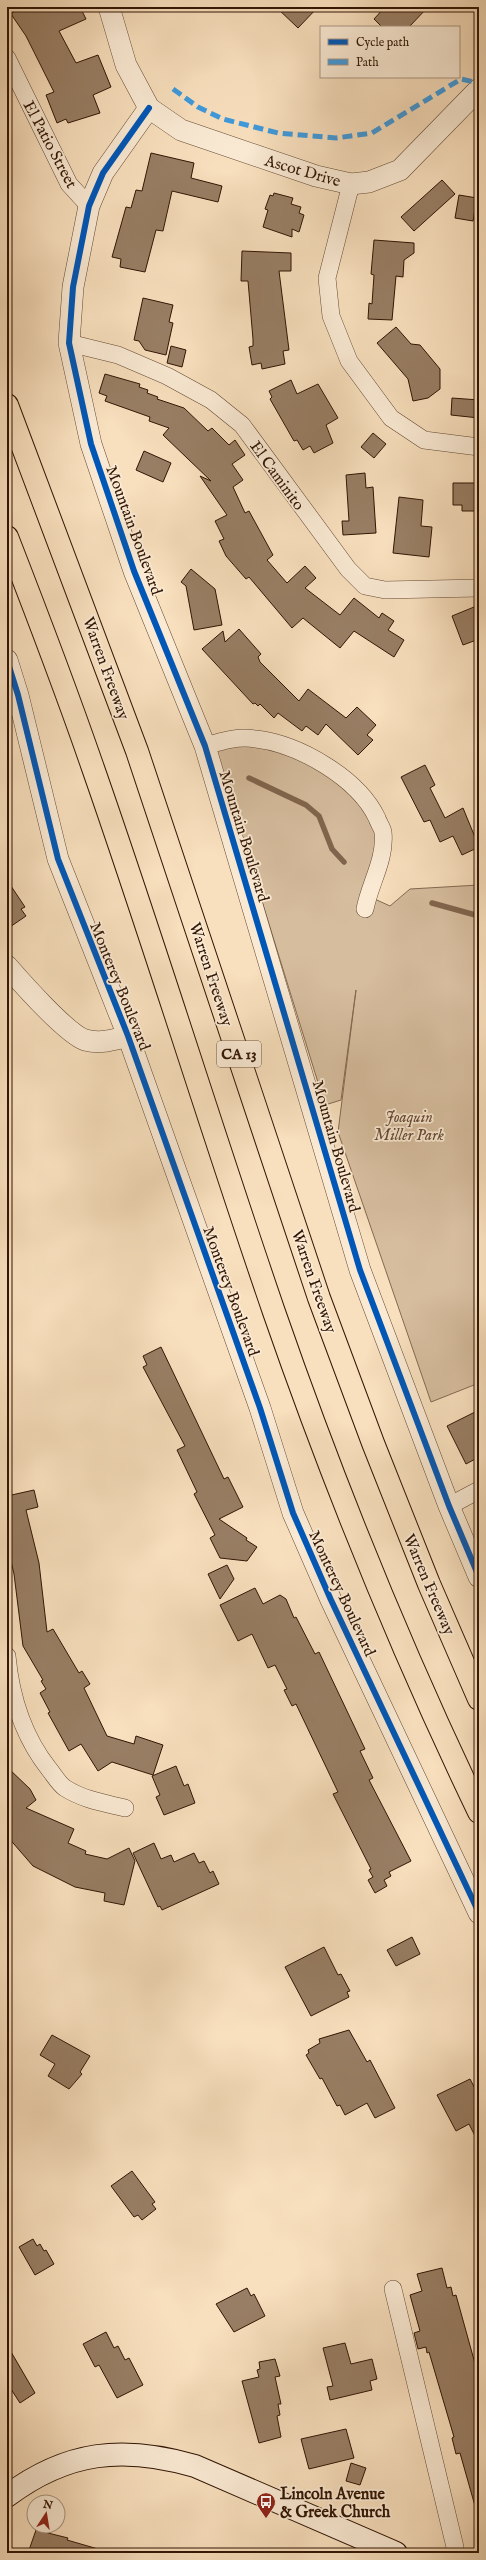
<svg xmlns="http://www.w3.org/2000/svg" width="486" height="2560" viewBox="0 0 486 2560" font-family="'IM FELL English',serif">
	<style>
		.green { fill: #d6bd9e; stroke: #846951 }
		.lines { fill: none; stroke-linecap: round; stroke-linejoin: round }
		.stream { stroke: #80654d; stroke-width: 5.5 }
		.building { fill: #987e64; stroke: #311504 }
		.minor-casing { stroke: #634832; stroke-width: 18 }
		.tertiary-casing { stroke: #634832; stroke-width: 22 }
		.secondary-casing { stroke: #311504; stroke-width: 24 }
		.motorway-casing { stroke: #311504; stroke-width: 24 }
		.minor { stroke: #faead4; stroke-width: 17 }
		.tertiary { stroke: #faead4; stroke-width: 21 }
		.secondary { stroke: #faead4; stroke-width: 22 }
		.motorway { stroke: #f8dfbd; stroke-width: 22 }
		.quiet { stroke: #3e9add; stroke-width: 5; stroke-dasharray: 10 5; stroke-linecap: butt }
		.cycleway-casing { stroke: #faead4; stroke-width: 8 }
		.cycleway { stroke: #0057b8; stroke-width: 6 }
		.labels { text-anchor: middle; stroke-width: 3.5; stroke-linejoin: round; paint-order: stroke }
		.shield { fill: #faead4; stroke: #6d5542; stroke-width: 1 }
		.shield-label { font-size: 15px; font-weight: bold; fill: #311504 }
		.street-label { font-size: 16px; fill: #311504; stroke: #faead4 }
		.park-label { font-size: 16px; font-style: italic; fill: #634732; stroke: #faead4 }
		.poi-label { font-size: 16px; font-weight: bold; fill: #311504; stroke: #faead4; text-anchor: start }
	</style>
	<rect width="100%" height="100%" fill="#f8dfbd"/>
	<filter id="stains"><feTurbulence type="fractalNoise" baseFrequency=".005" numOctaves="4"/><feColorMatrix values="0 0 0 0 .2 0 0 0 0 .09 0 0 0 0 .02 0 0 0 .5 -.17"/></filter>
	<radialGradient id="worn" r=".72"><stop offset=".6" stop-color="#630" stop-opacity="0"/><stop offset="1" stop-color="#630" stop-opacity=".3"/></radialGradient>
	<path class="green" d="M256 739 347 778 383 831 368 896 390 906 410 889 479 885V1383L431 1402 338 1132 356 990 341 1100 325 1105 213 743Z"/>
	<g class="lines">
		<g class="stream">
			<path d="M249 778 306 805 319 816 332 849 344 862"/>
			<path d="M432 903 479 916"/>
		</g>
	</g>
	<g class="building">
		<path d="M21 7H80L86 19 59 31 76 63 98 55 111 87 93 95 100 113 68 123 66 119 57 123 46 95 54 92 26 36 11 14Z"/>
		<path d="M276 7H318L298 28Z"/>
		<path d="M385 7H428L409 27H382L374 19Z"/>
		<path d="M151 153 194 163 191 178 222 186 218 202 172 191 163 231 156 230 145 272 120 267 121 259 112 257 126 207 131 208 136 190 142 191Z"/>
		<path d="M442 180 455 194 414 231 401 217Z"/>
		<path d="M274 193 293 198 291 204 301 207 299 213 304 215 299 232 292 229V237L263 227 268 210 265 209 270 195 273 196Z"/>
		<path d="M459 195 477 198 473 221 455 218Z"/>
		<path d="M374 240 414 243V253L404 260 403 277 396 276 392 320 368 319 369 303 372 304 374 275 371 274Z"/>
		<path d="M242 251 291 253V271H279L289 350 283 351 285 364 262 369 261 363 252 365 249 347 253 346V339L248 281H241Z"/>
		<path d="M143 298 173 305 169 322 173 323 166 355 145 350 139 341 134 340Z"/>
		<path d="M396 327 411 344 420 345 440 369V389L428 398 413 401 408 379 377 343Z"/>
		<path d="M171 346 186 350 182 367 167 363Z"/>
		<path d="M105 374 140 384 139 387 148 390 147 393 158 397 157 399 184 408 208 431 212 428 229 445 235 440 245 455 232 464 243 480 233 487 245 513 249 511 273 555 267 560 287 583 305 566 316 578 305 588 340 615 354 598 379 618 382 613 394 621 388 630 404 640 394 657 354 631 340 648 303 618 292 628 249 577 246 579 226 556 219 541 224 539 215 521 227 515 200 476 211 481 163 435 169 428 149 421 150 417 105 401 107 396 99 393Z"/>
		<path d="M291 380 297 394 318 384 338 418 326 425 333 443 314 453 310 446 303 450 297 440 294 441 270 399 272 397 269 391Z"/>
		<path d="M452 398 479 400V418L451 415Z"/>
		<path d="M373 433 386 444 374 458 361 447Z"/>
		<path d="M144 451 171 463 163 482 136 470Z"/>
		<path d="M365 473 366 488 373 487 376 533 343 535 342 521H349L346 475Z"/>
		<path d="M453 483H479V511H462V505H453Z"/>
		<path d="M399 497 423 500 421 526 432 527 429 557 393 553Z"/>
		<path d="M191 569 215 589 222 625 194 630 186 586 181 582Z"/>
		<path d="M474 607 479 620V639L463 645 452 616Z"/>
		<path d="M239 629 261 654 258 657 260 662 299 701 308 689 346 718 357 707 376 725 367 735 373 740 358 755 326 724 318 735 306 726 302 731 278 713 274 718 260 704 258 706 255 703 253 704 202 649 223 631 225 642Z"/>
		<path d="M425 765 435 785 430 788 445 818 463 808 479 847 462 855 453 836 440 842 430 820 424 822 401 777Z"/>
		<path d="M7 880 25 907 21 909 26 916 7 929Z"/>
		<path d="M161 1347 224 1479 228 1477 243 1507 219 1519 247 1538 246 1540 257 1547 247 1561 220 1558 210 1538 215 1535 194 1494 197 1492 177 1450 185 1446 143 1367 147 1365 143 1356Z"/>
		<path d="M479 1410V1457L466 1464 447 1426Z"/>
		<path d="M34 1490 38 1507 26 1510 39 1563 47 1632 53 1629 79 1673 82 1671 90 1684 84 1688 107 1736 134 1744 136 1736 163 1745 153 1775 112 1762 98 1771 81 1744 69 1751 48 1713 50 1712 40 1693 46 1689 41 1681 43 1680 23 1646 14 1574 7 1544V1496Z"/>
		<path d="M227 1565 234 1579 220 1599 208 1574Z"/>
		<path d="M255 1588 263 1604 280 1595 286 1599 294 1618 296 1617 315 1654 319 1652 365 1749 360 1751 373 1778 369 1780 411 1861 389 1872 391 1876 384 1880 387 1886 375 1893 368 1880 373 1877 369 1870 371 1869 333 1794 338 1792 296 1704 292 1706 284 1690 287 1689 275 1665 268 1668 252 1634 238 1641 220 1605Z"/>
		<path d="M176 1766 184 1786 188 1784 195 1803 164 1815 156 1797 160 1795 152 1776Z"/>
		<path d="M7 1767 30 1789 36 1800 26 1808 74 1829 68 1843 86 1851 85 1854 107 1859 129 1848 135 1861 124 1905 104 1901 105 1893 75 1887 33 1866 7 1836Z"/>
		<path d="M154 1843 161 1859 171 1855 174 1862 194 1853 199 1863 204 1861 210 1873 213 1871 219 1884 162 1910 160 1906 158 1907 133 1853Z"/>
		<path d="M412 1937 420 1954 396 1966 387 1950Z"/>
		<path d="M324 1947 338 1975 341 1974 350 1991 347 1992 349 1997 311 2016 285 1967Z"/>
		<path d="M349 2030 367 2062 370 2060 395 2108 375 2118 367 2103 345 2115 340 2105 337 2106 322 2078 320 2079 306 2055 309 2053 308 2050 320 2043 319 2039Z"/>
		<path d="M52 2035 90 2056 80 2072 82 2074 69 2089 48 2076 55 2064 40 2055Z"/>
		<path d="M470 2079 479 2096V2144L469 2124 456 2131 437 2095Z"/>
		<path d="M132 2171 155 2202 152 2204 156 2209 142 2220 138 2215 134 2217 111 2186Z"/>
		<path d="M33 2239 37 2246 40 2244 44 2251 46 2250 54 2264 35 2275 19 2247Z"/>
		<path d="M442 2268 447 2288 451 2287 453 2296 456 2295 479 2378V2505L475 2506 460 2453 456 2454 452 2438 454 2437 429 2352 427 2353 426 2347 418 2349 414 2333 420 2331 410 2295 422 2291 417 2274Z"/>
		<path d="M247 2288 251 2296 254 2294 265 2316 234 2332 216 2304Z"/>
		<path d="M106 2332 114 2348 118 2346 125 2360 129 2358 143 2385 117 2398 99 2365 95 2367 83 2344Z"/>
		<path d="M345 2343 351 2364 372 2359 377 2379 370 2381 372 2390 330 2400 327 2387 333 2386 323 2348Z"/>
		<path d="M7 2345 35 2393 20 2403 7 2383V2380L11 2377 7 2360Z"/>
		<path d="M275 2359 280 2376 275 2377 281 2404H278L280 2415 277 2416 281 2437 259 2443 242 2381 259 2377 257 2370 260 2369 259 2362Z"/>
		<path d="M346 2429 354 2458 309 2469 301 2439Z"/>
		<path d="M351 2463 366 2468 360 2485 346 2481Z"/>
		<path d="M36 2530 68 2538 67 2540 98 2549 97 2553H28Z"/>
	</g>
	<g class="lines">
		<g class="minor-casing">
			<g id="minor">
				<path d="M7 58 69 184 89 206"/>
				<path d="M351 184 327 278 331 316 349 361 391 418 424 440 479 447"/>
				<path d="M69 343 118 355 167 376 211 400 242 425 348 569 365 586 385 590 479 588"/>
				<path d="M205 746C222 741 238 736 256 739 299 744 358 778 377 818 378 822 382 827 383 832 386 859 370 883 365 909"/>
				<path d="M449 1506 479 1490"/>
				<path d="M7 1656C11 1699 23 1736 49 1769 54 1775 59 1784 65 1788 84 1800 104 1803 125 1808"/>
				<path d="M393 2289 455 2547 454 2553"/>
			</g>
		</g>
		<g class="tertiary-casing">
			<g id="tertiary">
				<path d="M109 7 126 65 149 108 181 130 316 176 351 184 369 182 400 170 479 89"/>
				<path d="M149 108 103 173 89 206 73 287 69 343 91 444 134 571 205 746 360 1270 449 1506 479 1577"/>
				<path d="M7 660 18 695 58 859 128 1036 260 1408 293 1513 331 1600 479 1913"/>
				<path d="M7 966C21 982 67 1034 85 1040 100 1044 114 1040 128 1036"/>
			</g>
		</g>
		<g class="secondary-casing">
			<path id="secondary" d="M7 2496C67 2451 123 2445 195 2466L396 2553"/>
		</g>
		<g class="motorway-casing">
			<g id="motorway">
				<path d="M7 405 137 751 319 1298 373 1443 429 1584 479 1699"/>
				<path d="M7 537C37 614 66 690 93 768 156 948 212 1132 274 1312 333 1482 401 1650 479 1812"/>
			</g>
		</g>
		<use href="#minor" class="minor"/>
		<use href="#tertiary" class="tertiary"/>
		<use href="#secondary" class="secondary"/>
		<use href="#motorway" class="motorway"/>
		<path class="quiet" d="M173 89 198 107 223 119 278 133 336 138 372 133 461 79 479 83"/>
		<g class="cycleway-casing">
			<g id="cycleway">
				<path d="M149 108 103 173 89 206 73 287 69 343 91 444 134 571 205 746 360 1270 449 1506 479 1577"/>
				<path d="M7 660 18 695 58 859 128 1036 260 1408 293 1513 331 1600 479 1913"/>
			</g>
		</g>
		<use href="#cycleway" class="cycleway"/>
	</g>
	<defs>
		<g id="bus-pin" transform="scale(1)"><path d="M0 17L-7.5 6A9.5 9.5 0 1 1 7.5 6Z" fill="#8f2418" stroke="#faead4"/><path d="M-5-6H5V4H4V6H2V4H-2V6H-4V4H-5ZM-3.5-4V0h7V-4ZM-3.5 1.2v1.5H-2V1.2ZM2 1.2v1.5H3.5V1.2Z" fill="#fff"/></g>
	</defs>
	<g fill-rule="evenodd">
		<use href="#bus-pin" x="266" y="2502"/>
	</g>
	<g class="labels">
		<rect class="shield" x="217" y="1041" width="44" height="26" rx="3"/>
		<g class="shield-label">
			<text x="239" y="1059">CA 13</text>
		</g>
		<g class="street-label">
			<text transform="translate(51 144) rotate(62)" y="6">El Patio Street</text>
			<text transform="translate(303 170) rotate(16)" y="6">Ascot Drive</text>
			<text transform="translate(278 475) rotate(54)" y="6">El Caminito</text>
			<text transform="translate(135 530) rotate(70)" y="6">Mountain Boulevard</text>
			<text transform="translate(107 668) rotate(70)" y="6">Warren Freeway</text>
			<text transform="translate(245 836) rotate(73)" y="6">Mountain Boulevard</text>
			<text transform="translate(212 974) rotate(72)" y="6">Warren Freeway</text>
			<text transform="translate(121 986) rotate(68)" y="6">Monterey Boulevard</text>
			<text transform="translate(337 1146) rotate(74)" y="6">Mountain Boulevard</text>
			<text transform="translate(315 1281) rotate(71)" y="6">Warren Freeway</text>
			<text transform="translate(232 1291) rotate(70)" y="6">Monterey Boulevard</text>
			<text transform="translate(430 1584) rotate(67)" y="6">Warren Freeway</text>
			<text transform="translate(343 1593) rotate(65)" y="6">Monterey Boulevard</text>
		</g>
		<g class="park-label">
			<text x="409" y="1122">Joaquin<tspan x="409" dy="18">Miller Park</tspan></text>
		</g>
		<g class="poi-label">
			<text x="280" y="2499">Lincoln Avenue<tspan x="280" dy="18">&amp; Greek Church</tspan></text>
		</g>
	</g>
	<rect width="486" height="2560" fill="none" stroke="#f8dfbd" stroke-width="24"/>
	<rect x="8" y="8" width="470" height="2544" fill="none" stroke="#311504" stroke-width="2"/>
	<rect x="12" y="12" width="462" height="2536" fill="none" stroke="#311504"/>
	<rect x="320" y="26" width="140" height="52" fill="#faead4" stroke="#aa9581"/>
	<rect x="328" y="39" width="20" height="6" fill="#0057b8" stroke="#aa9581"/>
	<text x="356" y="46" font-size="12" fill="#311504">Cycle path</text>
	<rect x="328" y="59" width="20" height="6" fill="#3e9add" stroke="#aa9581"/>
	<text x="356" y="66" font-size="12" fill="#311504">Path</text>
	<g transform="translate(46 2514) rotate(12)"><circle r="19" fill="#faead4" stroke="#aa9581"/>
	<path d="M0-3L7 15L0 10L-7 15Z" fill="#8f2418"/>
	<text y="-6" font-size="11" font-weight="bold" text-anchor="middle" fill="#311504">N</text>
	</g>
	<rect width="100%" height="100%" filter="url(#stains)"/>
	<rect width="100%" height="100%" fill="url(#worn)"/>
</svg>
